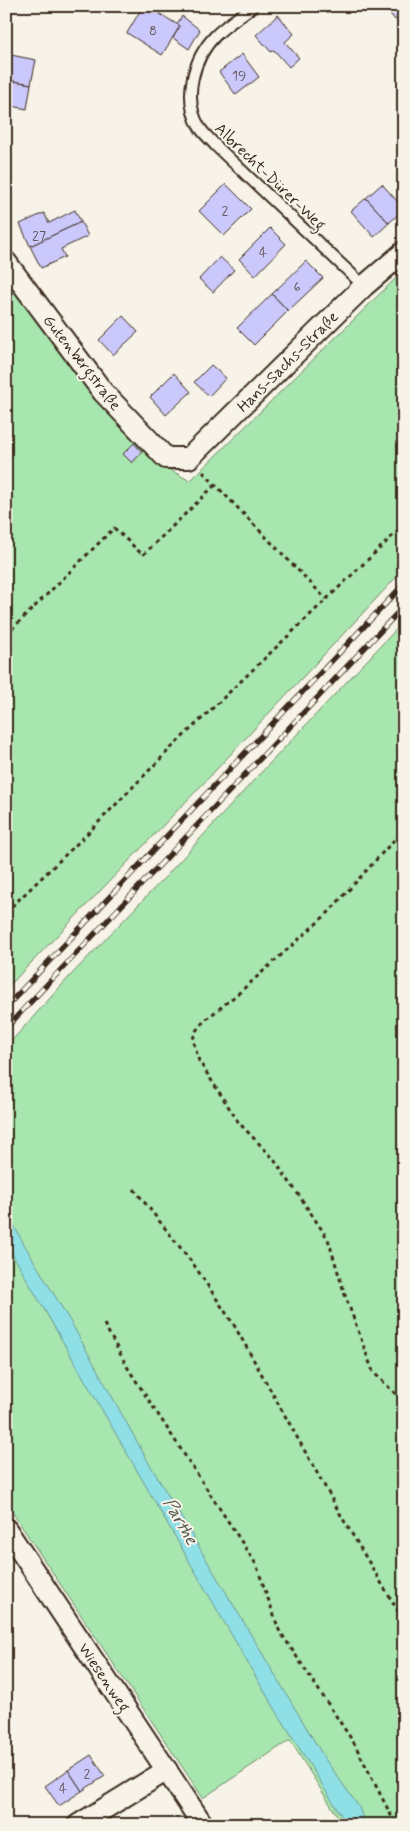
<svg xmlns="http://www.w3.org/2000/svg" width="410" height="1831" viewBox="0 0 410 1831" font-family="Mynerve,sans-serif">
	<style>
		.green { fill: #a7e6ae; stroke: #718866 }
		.water { fill: #8fe0e6; stroke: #6d9796 }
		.building { fill: #cbc8fb; stroke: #3b2a1e }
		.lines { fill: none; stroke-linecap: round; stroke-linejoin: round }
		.service-casing { stroke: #3b2a1e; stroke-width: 14 }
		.minor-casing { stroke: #3b2a1e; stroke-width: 24 }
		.path { stroke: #3b2a1e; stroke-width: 3; stroke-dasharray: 4 4; stroke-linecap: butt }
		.service { stroke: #f7f3e8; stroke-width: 10 }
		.minor { stroke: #f7f3e8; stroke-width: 20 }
		.rail-casing { stroke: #3b2a1e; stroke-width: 5.5 }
		.rail { stroke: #f7f3e8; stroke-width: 4; stroke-dasharray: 11; stroke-linecap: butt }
		.labels { text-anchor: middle; stroke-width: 4; stroke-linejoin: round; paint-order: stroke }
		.number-label { font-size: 14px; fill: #5f5255 }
		.street-label { font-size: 16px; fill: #3b2a1e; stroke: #f7f3e8 }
		.water-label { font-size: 18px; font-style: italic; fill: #505850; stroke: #f7f3e8 }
	</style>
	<rect width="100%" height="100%" fill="#f7f3e8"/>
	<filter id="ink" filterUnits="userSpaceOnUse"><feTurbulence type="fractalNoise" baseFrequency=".02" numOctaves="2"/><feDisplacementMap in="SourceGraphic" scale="10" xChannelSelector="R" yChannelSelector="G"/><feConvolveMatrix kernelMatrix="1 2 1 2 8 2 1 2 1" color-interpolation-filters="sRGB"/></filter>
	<g filter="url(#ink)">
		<g class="green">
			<path d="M404 270V569L200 787 6 989V278L151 459 190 481Z"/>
			<path d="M404 621V1825H343L290 1740 203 1798 6 1503V1047L70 976 166 876 254 780Z"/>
		</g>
		<path class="water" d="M6 1211 25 1246 73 1326 146 1458 325 1759 359 1807 365 1825H347L261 1686 6 1243Z"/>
		<g class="building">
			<path d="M143 6H157L162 9 160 14 180 26 162 55 127 33Z"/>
			<path d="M384 6H404V13L395 20Z"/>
			<path d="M278 15 294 34 285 42 299 58 289 67 274 50 271 52 256 35Z"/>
			<path d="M182 16 200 30 189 49 173 38 180 26 177 24Z"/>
			<path d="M242 54 259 77 236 95 219 72Z"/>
			<path d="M11 55 36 60 31 84 7 80Z"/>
			<path d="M7 80 31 84 27 109 6 105Z"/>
			<path d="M226 184 251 209 224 236 199 211Z"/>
			<path d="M382 184 404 209 389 223 366 198Z"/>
			<path d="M366 198 389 223 374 237 351 211Z"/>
			<path d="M75 210 81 222 30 246 20 224 44 213 49 223Z"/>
			<path d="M81 222 88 236 61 249 65 257 41 268 30 246Z"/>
			<path d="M270 228 286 244 255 276 239 259Z"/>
			<path d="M220 257 234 270 213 292 199 279Z"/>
			<path d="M306 261 323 278 288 311 272 294Z"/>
			<path d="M272 294 288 311 254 345 237 328Z"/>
			<path d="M123 316 138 332 113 355 99 340Z"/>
			<path d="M211 365 226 378 209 396 194 382Z"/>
			<path d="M174 373 191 392 166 415 150 397Z"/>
			<path d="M134 443 142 452 132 463 123 454Z"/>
			<path d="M91 1755 105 1776 82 1791 68 1770Z"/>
			<path d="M68 1770 82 1791 59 1806 45 1786Z"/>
		</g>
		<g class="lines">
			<g class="service-casing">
				<path id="service" d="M253 6C241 16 227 24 216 35 193 58 182 99 200 128 204 134 211 140 216 146L364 286"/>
			</g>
			<g class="minor-casing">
				<g id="minor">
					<path d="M6 262 103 392 166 458H189L364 286 404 252"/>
					<path d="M6 1529 203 1825"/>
					<path d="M78 1825 167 1770"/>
				</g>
			</g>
			<g class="path">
				<path d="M203 472 326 599"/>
				<path d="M6 635 114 528 143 555 215 485"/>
				<path d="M394 840 327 914 240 992 205 1020 195 1032 193 1040 199 1061 239 1123 272 1157 298 1194 328 1239 344 1292 373 1372 404 1402"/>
				<path d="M6 912 86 835 170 749 404 525"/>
				<path d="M134 1189 194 1265 234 1325 343 1519 404 1621"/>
				<path d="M104 1324 129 1370 256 1564 279 1630 354 1743 396 1825"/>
			</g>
			<use href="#service" class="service"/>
			<use href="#minor" class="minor"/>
			<g class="rail-casing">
				<g id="rail">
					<path d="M6 1007 404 584"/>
					<path d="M6 1028 404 606"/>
				</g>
			</g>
			<use href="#rail" class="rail"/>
		</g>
	</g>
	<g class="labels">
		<g class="number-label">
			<text x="153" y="35">8</text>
			<text x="239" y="80">19</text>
			<text x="225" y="215">2</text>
			<text x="39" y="240">27</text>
			<text x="263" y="257">4</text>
			<text x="297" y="291">6</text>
			<text x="87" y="1778">2</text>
			<text x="63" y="1793">4</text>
		</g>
		<g class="street-label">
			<text transform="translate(271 176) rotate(44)" y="6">Albrecht-Dürer-Weg</text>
			<text transform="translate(287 361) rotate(-45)" y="6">Hans-Sachs-Straße</text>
			<text transform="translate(83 362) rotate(52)" y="6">Gutenbergstraße</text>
			<text transform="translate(105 1677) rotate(56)" y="6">Wiesenweg</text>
		</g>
		<g class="water-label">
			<text transform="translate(181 1521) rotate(60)" y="6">Parthe</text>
		</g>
	</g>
	<rect width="410" height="1831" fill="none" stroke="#f7f3e8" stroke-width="25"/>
	<rect x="12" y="12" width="385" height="1806" fill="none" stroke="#3b2a1e" stroke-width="2" filter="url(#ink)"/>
</svg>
